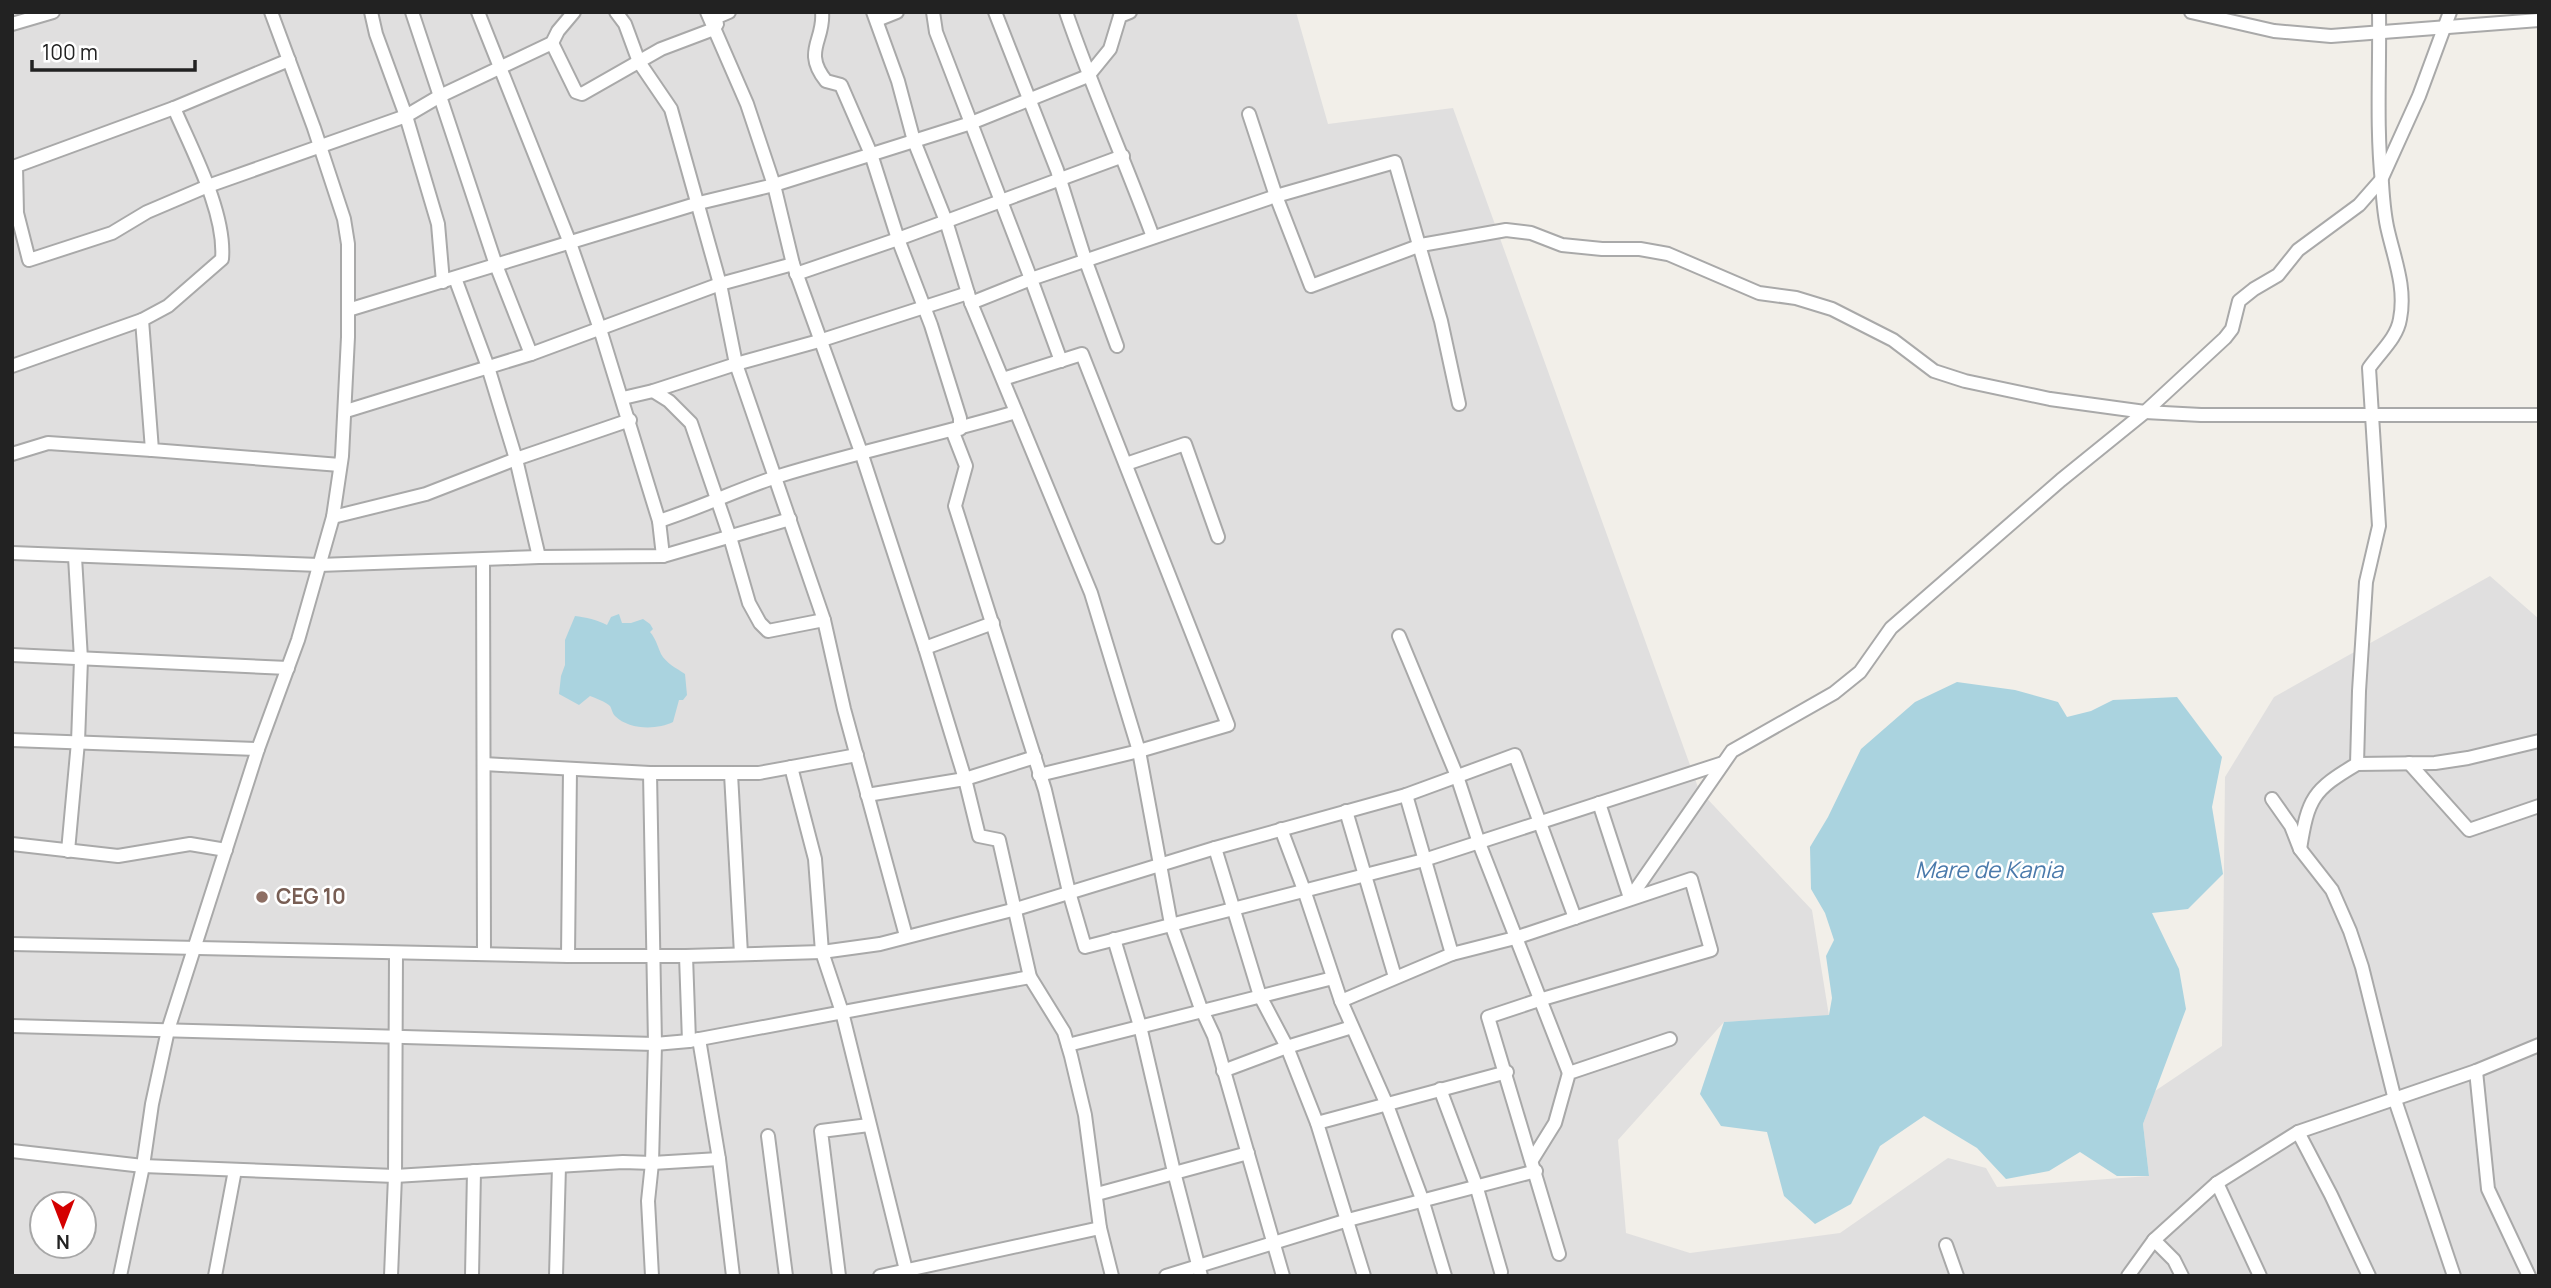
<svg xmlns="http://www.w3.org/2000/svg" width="2551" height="1288" viewBox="0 0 2551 1288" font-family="Manrope,sans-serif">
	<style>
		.residential { fill: #e0dfdf; fill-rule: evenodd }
		.water { fill: #aad3df }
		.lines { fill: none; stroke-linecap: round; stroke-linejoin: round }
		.minor-casing { stroke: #a9a9a9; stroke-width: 16 }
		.minor { stroke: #fff; stroke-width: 12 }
		.education-dot { fill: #8d6e63; stroke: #fff; stroke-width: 2.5 }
		.labels { text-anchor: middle; stroke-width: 5; stroke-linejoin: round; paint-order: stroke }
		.education-label { font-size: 21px; font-weight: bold; fill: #785e54; stroke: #fff; text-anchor: start }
		.water-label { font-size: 23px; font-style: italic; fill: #4a7aab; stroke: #fff }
	</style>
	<rect width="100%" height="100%" fill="#f2efe9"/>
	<path class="residential" d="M12 12H1296L1328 124 1453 108 1699 790 1812 910 1829 1016 1724 1022 1618 1140 1626 1233 1690 1253 1840 1233 1948 1158 1986 1168 1997 1187 2149 1176 2143 1124 2155 1091 2222 1046 2225 777 2274 697 2490 576 2539 619V1276H12ZM42 1204H84V1246H42Z"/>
	<g class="water">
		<path d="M619 614 622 623H631L643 619 650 624 653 629 650 632C656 639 657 645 661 654 666 663 676 668 685 674L687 695 683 700H679L673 722C657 730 629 730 615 716 612 713 612 709 610 706 606 702 595 698 590 696L579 705 559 694 561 676 565 665V640L575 616C585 617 598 620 607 625L611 617Z"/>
		<path d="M1957 682 2015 690 2058 702 2067 717 2091 711 2113 700 2177 697 2222 757 2212 807 2223 874 2188 909 2152 913 2179 969 2186 1009 2143 1124 2149 1176H2117L2080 1152 2049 1171 2006 1179 1977 1148 1924 1116 1880 1146 1851 1204 1815 1224 1784 1196 1767 1132 1721 1126 1700 1094 1724 1022 1829 1015 1832 998 1826 956 1834 940 1825 913 1811 889 1810 847 1828 817 1861 749 1915 702Z"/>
	</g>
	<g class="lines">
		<g class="minor-casing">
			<g id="minor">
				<path d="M371 12 376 34 406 116 438 224 443 282"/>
				<path d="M412 12 496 265 531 354"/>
				<path d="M478 12 570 243 600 329 659 521 663 556"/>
				<path d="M616 12 625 24 639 62 671 109 720 284 736 364 824 620 844 709 906 936"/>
				<path d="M707 12 747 104 774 185 793 264 861 452 925 648 965 779 979 836 999 840 1030 977 1064 1032 1071 1056 1085 1115 1100 1228 1112 1276"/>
				<path d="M822 12C825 40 802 51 826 81L841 85 871 154 898 239 931 325 960 418V429"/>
				<path d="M873 12 898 81 914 141 946 221 971 303 1091 593 1139 751 1171 924 1200 1006 1214 1036 1283 1276"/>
				<path d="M933 12 936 32 1031 279 971 303"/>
				<path d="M995 12 1057 170 1085 259 1117 346"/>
				<path d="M1066 12C1092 88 1125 161 1153 237"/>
				<path d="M2191 12 2274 31 2331 36 2539 20"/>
				<path d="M877 20 897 12"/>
				<path d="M12 24 53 12"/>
				<path d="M552 43 576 92 582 94 661 49 714 29 717 24 715 18 729 12"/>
				<path d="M289 60 174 108C192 150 226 213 222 259L168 306 142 320 152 450 340 465"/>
				<path d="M174 108 16 166 17 213 29 260 112 233 147 212 208 186 406 116 440 96 552 43 558 31 574 12"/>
				<path d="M1249 114 1276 196 1311 286 1421 245 1506 230 1531 233 1562 245 1602 249H1640L1668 254 1759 293 1796 298 1832 309 1893 340 1934 371 1965 381 2050 399 2145 412 2201 415H2539"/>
				<path d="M796 274 898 239 1123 156"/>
				<path d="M455 278 488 367 516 459 539 557"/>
				<path d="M348 310 699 203 774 185 971 123 1088 76 1110 49 1120 16 1130 12"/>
				<path d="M1061 361 1031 279 1276 196 1395 162 1441 321 1459 404"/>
				<path d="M12 366 142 320"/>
				<path d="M1003 379 1082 354 1228 725 1139 751 1039 775"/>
				<path d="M653 391 669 401 691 423 730 537 749 603 760 623 768 631 824 620"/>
				<path d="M623 398 653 391 736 364 819 341 968 293"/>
				<path d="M346 411 531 354 720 284 793 264"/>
				<path d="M952 430 966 466 955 506 1045 790 1069 892 1085 947 1424 860 1723 763"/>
				<path d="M12 454 48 443 152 450"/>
				<path d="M1126 464 1185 444 1218 537"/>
				<path d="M333 517 426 494 516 459 630 420"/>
				<path d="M659 521C700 508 739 489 779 476 857 452 938 435 1016 412"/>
				<path d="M12 553 319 565 539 557 663 556 790 519"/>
				<path d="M483 561 484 954"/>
				<path d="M1399 636 1457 776 1479 843 1569 1073"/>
				<path d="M925 648 993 623"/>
				<path d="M12 655 288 668"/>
				<path d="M12 740 258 749"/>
				<path d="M2409 763 2469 830 2539 806"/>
				<path d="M484 764 650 773H759L857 755"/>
				<path d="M2357 764 2435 763 2468 758 2539 741"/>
				<path d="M791 767 815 859 822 952 842 1012 906 1270"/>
				<path d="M650 773 655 1044 652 1163 648 1201 652 1276"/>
				<path d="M731 774 741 954"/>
				<path d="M867 795 965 779 1035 757"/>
				<path d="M1406 795 1452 954"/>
				<path d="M2272 799 2291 826 2300 849 2332 890 2350 931 2362 967 2395 1100 2454 1276"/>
				<path d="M1599 803 1630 898"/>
				<path d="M1346 811 1395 977"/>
				<path d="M1281 829 1304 890 1341 1001 1387 1105 1422 1199 1445 1276"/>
				<path d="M12 844 118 856 190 844 226 850"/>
				<path d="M1215 848 1260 996 1287 1047 1317 1123 1364 1276"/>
				<path d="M2300 849C2308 798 2313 790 2357 764L2359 691 2366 582 2379 526 2369 368C2380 352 2397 338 2400 319 2406 288 2395 261 2388 231 2384 215 2383 199 2382 183 2376 126 2380 69 2379 12"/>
				<path d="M68 851 78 742 81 659 75 557"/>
				<path d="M1630 898 1732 751 1834 693 1860 672 1891 628 2061 480 2145 412 2225 338 2232 329 2239 301 2254 289 2278 275 2298 250 2359 205 2381 180 2419 96 2450 12"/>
				<path d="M1114 939 1140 1026 1174 1172 1201 1276"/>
				<path d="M12 944 568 956H686L822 952 880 944 1016 909 1215 848 1406 795 1515 755 1575 918"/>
				<path d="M568 956 570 769"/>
				<path d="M686 956 689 1041"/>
				<path d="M1341 1001 1452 954 1515 938 1691 879 1711 950 1539 1000 1488 1017 1559 1254"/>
				<path d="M12 1026 655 1044 689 1041 1030 977"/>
				<path d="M699 1039 719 1159 733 1276"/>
				<path d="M1068 1045 1333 978"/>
				<path d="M1223 1071 1287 1047 1352 1027"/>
				<path d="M2476 1071 2488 1189 2529 1276"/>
				<path d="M1440 1089 1476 1185 1501 1272"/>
				<path d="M1317 1123 1507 1072"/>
				<path d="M768 1136 786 1276"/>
				<path d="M12 1151 143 1166 395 1176 623 1162 652 1163 719 1159"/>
				<path d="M1532 1160 1555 1123 1569 1073 1670 1039"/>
				<path d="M2217 1183 2260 1276"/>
				<path d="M1097 1194 1248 1153"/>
				<path d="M1946 1245 1957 1276"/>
				<path d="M120 1276 143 1166 152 1104 168 1030 258 749 298 640 333 517 342 456 348 337V244L344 219 314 128 271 12"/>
				<path d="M215 1276 235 1170"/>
				<path d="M391 1276 395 1176 396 953"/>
				<path d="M472 1276 474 1171"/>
				<path d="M556 1276 559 1166"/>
				<path d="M839 1276 821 1131 869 1125"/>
				<path d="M880 1276 1100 1228"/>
				<path d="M1166 1276 1348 1220 1536 1171"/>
				<path d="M2128 1276 2154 1240"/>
				<path d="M2182 1276 2174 1260 2154 1240 2217 1183 2298 1132"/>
				<path d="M2369 1276 2331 1195 2298 1132 2476 1071 2539 1045"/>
			</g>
		</g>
		<use href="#minor" class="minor"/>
	</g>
	<circle class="education-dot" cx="262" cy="897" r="7"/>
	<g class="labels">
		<g class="education-label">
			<text x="276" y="904">CEG 10</text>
		</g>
		<g class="water-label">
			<text x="1989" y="878">Mare de Kania</text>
		</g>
	</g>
	<rect width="2551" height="1288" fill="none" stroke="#222222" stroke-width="28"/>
	<g transform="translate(63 1225) rotate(180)"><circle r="33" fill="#ffffff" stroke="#a7a7a7" stroke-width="2"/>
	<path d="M0-5L12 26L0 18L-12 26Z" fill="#d40000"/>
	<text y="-10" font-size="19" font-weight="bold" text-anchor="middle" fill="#222222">N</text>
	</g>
	<path d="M32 60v10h163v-10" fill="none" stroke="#222222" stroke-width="3.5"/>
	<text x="42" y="60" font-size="21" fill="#222222" stroke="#ffffff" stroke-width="5" paint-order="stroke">100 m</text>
</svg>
